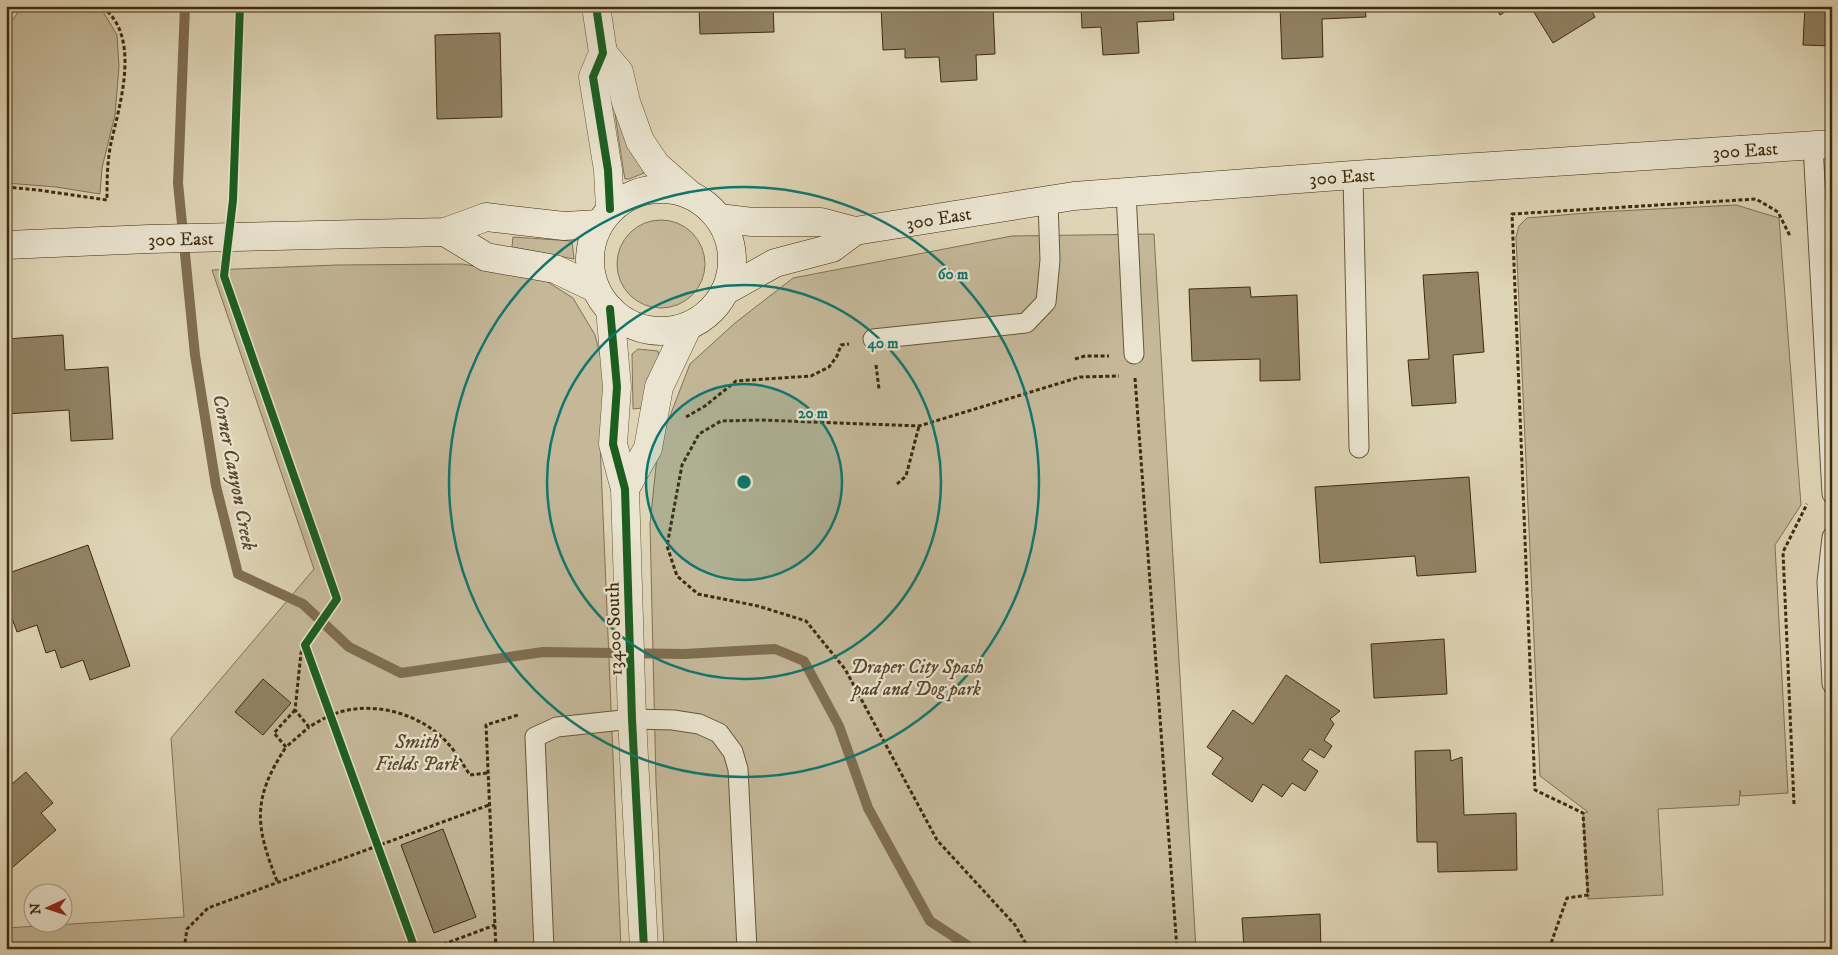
<svg xmlns="http://www.w3.org/2000/svg" width="1838" height="955" viewBox="0 0 1838 955" font-family="'IM FELL DW Pica',serif">
	<style>
		.green { fill: #c4b899; stroke: #827254 }
		.lines { fill: none; stroke-linecap: round; stroke-linejoin: round }
		.stream { stroke: #7f6e51; stroke-width: 10 }
		.building { fill: #928365; stroke: #3f2b0e }
		.lane-casing { stroke: #675638; stroke-width: 21 }
		.street-casing { stroke: #675638; stroke-width: 29 }
		.secondary-casing { stroke: #3f2b0e; stroke-width: 29 }
		.path { stroke: #3f2b0e; stroke-width: 3; stroke-dasharray: 4 2.5; stroke-linecap: butt }
		.lane { stroke: #eae4d0; stroke-width: 19 }
		.street { stroke: #eae4d0; stroke-width: 28 }
		.secondary { stroke: #eae4d0; stroke-width: 28 }
		.cycleway-casing { stroke: #eae4d0; stroke-width: 11 }
		.cycleway { stroke: #1b5e20; stroke-width: 8 }
		.ring { fill: none; stroke: #0f766e; stroke-width: 2.5 }
		.labels { text-anchor: middle; stroke-width: 4.5; stroke-linejoin: round; paint-order: stroke }
		.street-label { font-size: 19px; fill: #3f2b0e; stroke: #eae4d0 }
		.park-label { font-size: 19px; font-style: italic; fill: #5a472a; stroke: #eae4d0 }
		.water-label { font-size: 20px; font-style: italic; fill: #5a472a; stroke: #eae4d0 }
		.centre { fill: #0f766e; stroke: #eae4d0; stroke-width: 2.5 }
		.ring-label { font-size: 15px; text-anchor: middle; font-weight: bold; fill: #0f766e; stroke: #eae4d0; stroke-width: 4.5; stroke-linejoin: round; paint-order: stroke }
	</style>
	<rect width="100%" height="100%" fill="#dfd5b6"/>
	<filter id="stains"><feTurbulence type="fractalNoise" baseFrequency=".004" numOctaves="4"/><feColorMatrix values="0 0 0 0 .2 0 0 0 0 .09 0 0 0 0 .02 0 0 0 .5 -.17"/></filter>
	<radialGradient id="worn" r=".72"><stop offset=".6" stop-color="#630" stop-opacity="0"/><stop offset="1" stop-color="#630" stop-opacity=".3"/></radialGradient>
	<g class="green">
		<path d="M22 6H96L102 10 117 35 119 67 115 115 102 168 100 194 56 187 6 183V30Z"/>
		<path d="M615 114 622 118 644 168V173L629 179H625L624 174Z"/>
		<path d="M1736 205 1779 218 1801 505 1775 545 1788 793 1741 796 1740 790 1739 805 1658 809 1663 895 1588 899 1583 813 1588 812 1540 776 1516 237 1519 226 1527 218 1598 212Z"/>
		<circle cx="661" cy="264" r="44"/>
		<path d="M1154 234 1196 949H664L656 782 650 524 658 447 690 364 735 323 793 278 1012 236Z"/>
		<path d="M513 237 572 241 574 259 512 247Z"/>
		<path d="M462 264 540 277 573 298 595 335 606 377 600 442 621 949H6V928L184 917 171 738 314 569 212 270 337 265Z"/>
		<path d="M638 349 658 351 659 357 642 408 633 409 632 354Z"/>
	</g>
	<g class="lines">
		<path class="stream" d="M185 6 178 183 195 355 216 486 238 574 303 604 349 647 401 673 543 652 684 654 775 649 804 661 839 726 868 808 930 921 973 949"/>
	</g>
	<g class="building">
		<path d="M699 6H773L774 32 700 34Z"/>
		<path d="M881 6H993L995 54 976 55 977 80 941 82 939 57 905 58V49L883 50Z"/>
		<path d="M1081 6H1173L1174 20 1137 22 1139 53 1103 55 1101 27 1082 28Z"/>
		<path d="M1280 6H1365L1366 17 1322 19 1323 57 1282 59Z"/>
		<path d="M1495 6H1514L1500 15Z"/>
		<path d="M1530 6H1589L1595 17 1553 43Z"/>
		<path d="M1805 6H1832V46L1803 45Z"/>
		<path d="M500 33 502 117 437 119 435 35Z"/>
		<path d="M1478 272 1484 352 1453 355 1456 403 1412 406 1408 360 1429 359 1423 275Z"/>
		<path d="M1250 287 1251 297 1297 295 1300 380 1260 381V359L1192 361 1189 289Z"/>
		<path d="M63 335 65 370 108 367 113 439 71 441 69 410 6 414V339Z"/>
		<path d="M1469 477 1476 572 1417 576 1415 556 1320 563 1315 487Z"/>
		<path d="M88 545 130 666 90 680 83 660 61 668 55 650 46 653 37 625 17 632 6 602V574Z"/>
		<path d="M1444 639 1447 694 1374 698 1371 644Z"/>
		<path d="M1286 675 1340 711 1330 719 1334 724 1324 740 1332 746 1324 758 1310 749 1302 760 1318 771 1305 791 1292 783 1282 797 1263 784 1252 802 1212 774 1223 758 1207 747 1233 710 1253 724Z"/>
		<path d="M263 679 291 703 263 735 235 712Z"/>
		<path d="M1450 750 1451 761 1462 757 1464 815 1516 813 1517 870 1438 872 1437 842H1417L1415 751Z"/>
		<path d="M26 772 53 803 41 813 56 830 6 873V789Z"/>
		<path d="M443 829 476 917 434 933 401 845Z"/>
		<path d="M1320 914 1321 949H1244L1242 918Z"/>
	</g>
	<g class="lines">
		<g class="lane-casing">
			<g id="lane">
				<path d="M1813 145 1832 494"/>
				<path d="M1353 175 1359 448"/>
				<path d="M1126 192 1134 354"/>
				<path d="M873 339 1026 323 1046 302 1050 260 1048 201"/>
				<path d="M1832 537 1827 582 1832 684"/>
				<path d="M544 949 535 737 557 727 632 719 673 720 699 724 719 733 733 752 738 769 747 949"/>
			</g>
		</g>
		<g class="street-casing">
			<g id="street">
				<path d="M596 6 603 53 593 77 608 170 610 209"/>
				<path d="M603 53 619 72 626 102 640 141 656 165 689 194"/>
				<path d="M610 309 617 387 613 444 625 489 632 719 644 949"/>
				<path d="M625 489 648 448 659 387 688 326"/>
			</g>
		</g>
		<g class="secondary-casing">
			<g id="secondary">
				<circle cx="661" cy="260" r="71"/>
				<path id="s1" d="M719 218 752 222H821L855 231 1074 196 1353 175 1832 144"/>
				<path d="M445 232 486 257 555 269 595 288"/>
				<path id="s2" d="M6 245 149 239 445 232 486 217 564 226 599 224"/>
				<path d="M725 291 775 263 832 248 855 231"/>
			</g>
		</g>
		<g class="path">
			<path d="M6 21 15 6"/>
			<path d="M6 187 38 190 107 200C107 181 107 162 111 143 120 103 142 35 101 6"/>
			<path d="M1075 359 1085 356H1109"/>
			<path d="M876 365 879 389"/>
			<path d="M1135 378 1177 949"/>
			<path d="M686 417 705 406 736 381 811 376 829 367 837 356 841 345 849 344"/>
			<path d="M897 484 906 476 919 426"/>
			<path d="M305 645 301 653 295 710 309 727C316 723 322 719 329 716 369 698 424 713 451 747 458 756 464 766 470 775L488 773"/>
			<path d="M295 710 274 733 286 747 309 727"/>
			<path d="M1794 804 1783 552 1807 504"/>
			<path d="M277 881C255 825 252 799 286 747"/>
			<path d="M184 949 187 929 208 908 489 805"/>
			<path d="M431 949 495 925"/>
			<path d="M496 949 486 725 518 715"/>
			<path d="M1029 949 1015 925 937 840 845 669 806 621 758 606 698 594 677 576 667 546 682 465 699 434 721 421 761 420 919 426 1080 377 1119 376"/>
			<path d="M1549 949 1567 898 1588 895 1583 813 1535 790 1512 214 1756 199 1778 212 1790 236"/>
		</g>
		<use href="#lane" class="lane"/>
		<use href="#street" class="street"/>
		<use href="#secondary" class="secondary"/>
		<g class="cycleway-casing">
			<g id="cycleway">
				<path d="M240 6 233 200 224 276 337 599 305 645 415 949"/>
				<path d="M596 6 603 53 593 77 608 170 610 209"/>
				<path d="M610 309 617 387 613 444 625 489 632 719 644 949"/>
			</g>
		</g>
		<use href="#cycleway" class="cycleway"/>
	</g>
	<circle cx="744" cy="482" r="98" fill="#0f766e" fill-opacity=".12"/>
	<g class="ring">
		<circle cx="744" cy="482" r="98"/>
		<circle cx="744" cy="482" r="197"/>
		<circle cx="744" cy="482" r="295"/>
	</g>
	<g class="labels">
		<g class="street-label">
			<text dy="7" stroke="none"><textPath href="#s1" startOffset="1032">300 East</textPath></text>
			<text dy="7" stroke="none"><textPath href="#s1" startOffset="628">300 East</textPath></text>
			<text dy="7" stroke="none"><textPath href="#s1" startOffset="222">300 East</textPath></text>
			<text dy="7" stroke="none"><textPath href="#s2" startOffset="175">300 East</textPath></text>
			<text transform="translate(613 629) rotate(-92)" y="7">13400 South</text>
		</g>
		<g class="park-label">
			<text x="917" y="673">Draper City Spash<tspan x="917" dy="22">pad and Dog park</tspan></text>
			<text x="417" y="748">Smith<tspan x="417" dy="22">Fields Park</tspan></text>
		</g>
		<g class="water-label">
			<text transform="translate(235 472) rotate(79)" y="7">Corner Canyon Creek</text>
		</g>
	</g>
	<circle cx="744" cy="482" r="8" class="centre"/>
	<g class="ring-label">
		<text x="953" y="279">60 m</text>
		<text x="883" y="348">40 m</text>
		<text x="813" y="418">20 m</text>
	</g>
	<rect width="1838" height="955" fill="none" stroke="#dfd5b6" stroke-width="25"/>
	<rect x="8" y="8" width="1823" height="940" fill="none" stroke="#3f2b0e" stroke-width="2.5"/>
	<rect x="12" y="12" width="1813" height="930" fill="none" stroke="#3f2b0e"/>
	<g transform="translate(48 908) rotate(267)"><circle r="24" fill="#eae4d0" stroke="#a69a82"/>
	<path d="M0-4L9 19L0 12L-9 19Z" fill="#8f2418"/>
	<text y="-8" font-size="14" font-weight="bold" text-anchor="middle" fill="#3f2b0e">N</text>
	</g>
	<rect width="100%" height="100%" filter="url(#stains)"/>
	<rect width="100%" height="100%" fill="url(#worn)"/>
</svg>
